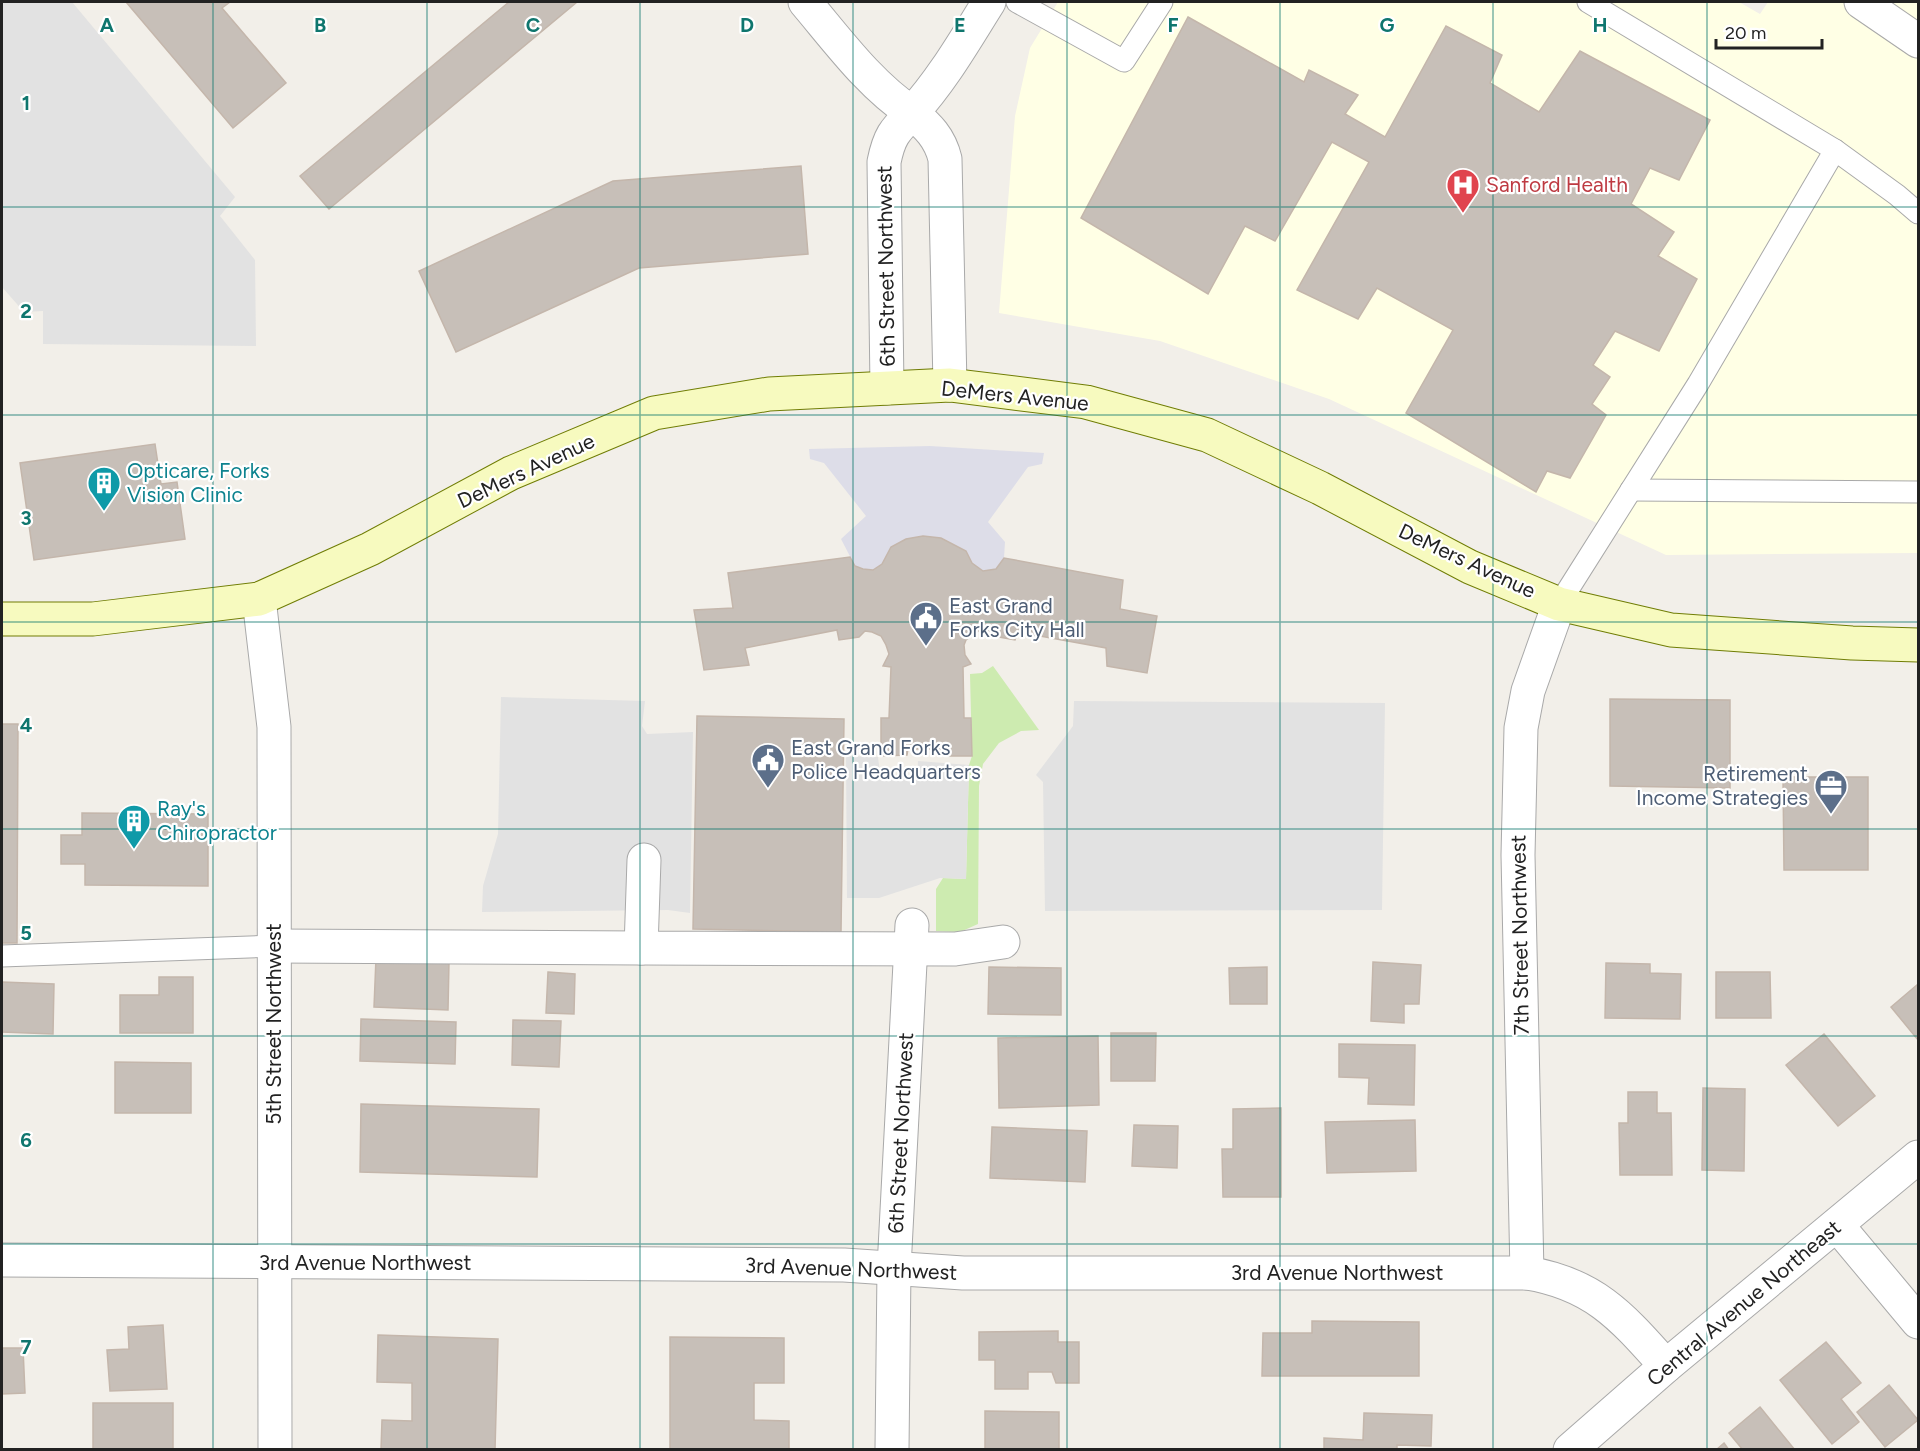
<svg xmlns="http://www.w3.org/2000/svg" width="1920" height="1451" viewBox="0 0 1920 1451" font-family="Figtree,sans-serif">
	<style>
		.education { fill: #ffffe5 }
		.grass { fill: #cdebb0 }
		.parking { fill: #e2e2e2 }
		.plaza { fill: #dddde8 }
		.building { fill: #c7bfb8; stroke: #c4b6ab; stroke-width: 1.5 }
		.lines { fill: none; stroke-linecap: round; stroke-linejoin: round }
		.service-casing { stroke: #a9a9a9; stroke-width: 23 }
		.minor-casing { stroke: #a9a9a9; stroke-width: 35 }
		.secondary-casing { stroke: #707d05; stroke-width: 35 }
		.service { stroke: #fff; stroke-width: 21 }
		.minor { stroke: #fff; stroke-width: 33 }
		.secondary { stroke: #f7fabf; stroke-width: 33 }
		.grid { fill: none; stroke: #0f766e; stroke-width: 1.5; stroke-opacity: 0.55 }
		.labels { text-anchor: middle; stroke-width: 4.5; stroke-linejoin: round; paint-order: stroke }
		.health-label { font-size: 21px; fill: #be3a42; stroke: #fff; text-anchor: start }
		.street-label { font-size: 21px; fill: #222; stroke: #fff }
		.culture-label { font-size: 21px; fill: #0d838f; stroke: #fff; text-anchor: start }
		.service-label { font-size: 21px; fill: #4e5e75; stroke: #fff; text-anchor: start }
		.grid-label { font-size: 20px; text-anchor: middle; font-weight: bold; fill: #0f766e; stroke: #fff; stroke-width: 4.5; stroke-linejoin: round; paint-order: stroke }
	</style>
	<rect width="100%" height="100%" fill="#f2efe9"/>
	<path class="education" d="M1058 2H1739L1760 14 1768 2H1918V553L1666 555 1329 399 1160 341 999 313 1015 116 1030 48Z"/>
	<path class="grass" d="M993 666 1039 730 1021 731 999 743 983 764 979 786 978 924 960 932 936 931V889L943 878 966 879 969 765 972 756 970 674 982 673Z"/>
	<g class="parking">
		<path d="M2 2H72L235 197 220 216 255 260 256 346 43 344V311L24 312 2 287Z"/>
		<path d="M501 697 645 701 642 726 647 734 693 732 690 913 668 910 482 912 483 886 498 834Z"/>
		<path d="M1074 701 1385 703 1382 910 1045 911 1043 782 1036 775 1073 726Z"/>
		<path d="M846 756 878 757 880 773 917 777 918 761 969 765 966 879 940 878 879 898H847Z"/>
	</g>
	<path class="plaza" d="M930 446 1044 453 1042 464 1028 467 988 522 1005 542 1004 558 996 569 983 571 972 563 966 551 942 538 923 536 906 539 891 547 882 564 873 570 863 569 855 566 841 539 866 516 824 463 810 459 809 449Z"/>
	<g class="building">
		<path d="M126 2H230L222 8 286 83 233 128Z"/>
		<path d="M509 2H577L329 209 300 176Z"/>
		<path d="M1188 17 1304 82 1309 70 1358 95 1345 114 1385 137 1446 26 1502 55 1490 83 1539 112 1580 51 1710 120 1679 180 1650 168 1631 204 1674 232 1658 256 1697 279 1659 351 1615 331 1593 365 1610 377 1592 404 1606 415 1570 478 1547 471 1536 492 1406 413 1453 330 1377 288 1358 319 1297 290 1369 162 1332 142 1275 241 1245 226 1208 294 1081 218Z"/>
		<path d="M801 166 808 254 639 268 456 352 419 271 613 181Z"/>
		<path d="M155 444 161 484 177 482 185 539 34 560 20 463Z"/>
		<path d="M923 536 941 538 966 551 972 563 983 571 996 569 1004 558 1123 580 1120 609 1157 616 1147 673 1107 666 1106 648 1018 632 1015 640 999 637 991 631 980 630 966 640 964 645 965 655 971 664 963 667 964 718H971L972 756H947L946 749H908L907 755 881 756V718H889L891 667 883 666 889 654 886 645 881 636 872 632 865 631 859 637 839 640 837 630 745 648 749 665 704 670 694 610 733 608 728 573 850 557 855 566 863 569 873 570 882 564 891 547 906 539Z"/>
		<path d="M1610 699 1730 700V788L1610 786Z"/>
		<path d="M697 716 844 719 841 932 693 929Z"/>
		<path d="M2 724H18L17 943H2Z"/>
		<path d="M1783 777H1868V870H1784Z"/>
		<path d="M82 813 208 814V886L85 885V864H61V835H82Z"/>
		<path d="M376 958 449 962 448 1010 374 1007Z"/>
		<path d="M1373 962 1421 965 1419 1004H1404V1023L1371 1021Z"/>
		<path d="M1606 963 1650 964V973L1681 974 1680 1019 1605 1018Z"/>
		<path d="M989 967 1061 968V1015L988 1014Z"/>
		<path d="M1267 967V1004H1230L1229 968Z"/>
		<path d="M548 972 575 974 574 1014 546 1013Z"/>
		<path d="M1716 972H1770L1771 1018H1716Z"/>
		<path d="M159 977H193V1033H120V995H159Z"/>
		<path d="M2 982 54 984 53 1034 2 1032Z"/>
		<path d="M1918 984V1040L1891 1007Z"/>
		<path d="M361 1019 456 1022 455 1064 360 1061Z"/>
		<path d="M513 1020 561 1021 559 1067 512 1065Z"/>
		<path d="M1111 1033H1156L1155 1081H1111Z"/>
		<path d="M1824 1034 1875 1096 1838 1126 1786 1065Z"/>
		<path d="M1098 1036 1099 1105 999 1108 998 1038Z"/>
		<path d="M1339 1044 1415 1045 1414 1105 1368 1104 1369 1078 1339 1077Z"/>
		<path d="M115 1062 191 1063V1113H115Z"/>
		<path d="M1703 1088 1745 1089 1744 1171 1702 1170Z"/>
		<path d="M1628 1092H1657V1113H1671L1672 1175H1620L1619 1123H1628Z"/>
		<path d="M361 1104 539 1109 537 1177 360 1172Z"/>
		<path d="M1281 1108V1197H1223L1222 1149H1233V1109Z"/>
		<path d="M1415 1120 1416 1171 1327 1173 1325 1122Z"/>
		<path d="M1134 1125 1178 1126 1177 1168 1132 1166Z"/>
		<path d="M992 1127 1087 1131 1085 1182 990 1178Z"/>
		<path d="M1312 1321 1419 1322V1376H1262L1263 1333H1312Z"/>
		<path d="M163 1325 167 1389 110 1391 107 1350 129 1349 128 1327Z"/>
		<path d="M1058 1331V1342H1079V1383H1056L1052 1372H1028V1389H995V1360H979V1332Z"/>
		<path d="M378 1335 498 1339 495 1450H381L382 1420 412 1421V1383L377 1382Z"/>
		<path d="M670 1337 784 1338V1383H754V1420L789 1421V1450H670Z"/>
		<path d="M1826 1342 1861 1383 1841 1399 1859 1422 1832 1444 1780 1380Z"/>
		<path d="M2 1348H23L25 1393 2 1394Z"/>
		<path d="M1889 1385 1918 1420 1885 1447 1857 1412Z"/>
		<rect x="93" y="1403" width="80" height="46"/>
		<path d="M1760 1407 1795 1450H1743L1729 1433Z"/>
		<path d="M985 1411 1059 1412V1450H985Z"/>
		<path d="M1364 1413 1432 1415 1431 1446 1397 1445V1450H1324V1438L1363 1440Z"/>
		<path d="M1724 1443 1729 1450H1716Z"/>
	</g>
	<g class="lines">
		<g class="service-casing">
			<g id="service">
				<path d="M1017 2 1124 61 1162 2"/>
				<path d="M1588 2 1835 150"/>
				<path d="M1631 490 1918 492"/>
				<path d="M1559 604 1698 384 1835 150 1897 195 1918 213"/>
				<path d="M2 956 274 946"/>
			</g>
		</g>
		<g class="minor-casing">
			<g id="minor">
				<path d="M805 2C838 41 869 84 912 113 943 79 965 40 989 2"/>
				<path d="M1861 2 1918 41"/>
				<path d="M887 388 884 162C889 137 894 131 912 113 928 126 940 138 945 159L950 385"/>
				<path d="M259 599 274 727 275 1450"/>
				<path d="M644 860 641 948 955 949 1003 942"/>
				<path d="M274 946 641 948"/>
				<path d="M1837 1225 1918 1322"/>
				<path d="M2 1260 844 1265 963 1273H1527C1595 1284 1623 1318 1666 1366"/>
				<path d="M1527 1273 1518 855 1521 728 1528 691 1559 604"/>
				<path d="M892 1450 894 1268 912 925"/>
				<path d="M1570 1450 1666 1366 1918 1157"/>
			</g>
		</g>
		<g class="secondary-casing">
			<path id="secondary" d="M2 619H93L259 599 370 549 511 473 654 413 769 394 950 385 1086 402 1207 435 1320 488 1470 567 1559 604 1671 630 1852 643 1918 645"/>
		</g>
		<use href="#service" class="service"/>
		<use href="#minor" class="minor"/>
		<use href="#secondary" class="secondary"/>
	</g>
	<path class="grid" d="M213 2V1450M427 2V1450M640 2V1450M853 2V1450M1067 2V1450M1280 2V1450M1493 2V1450M1707 2V1450M2 207H1918M2 415H1918M2 622H1918M2 829H1918M2 1036H1918M2 1244H1918"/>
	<defs>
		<g id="hospital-pin" transform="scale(1.725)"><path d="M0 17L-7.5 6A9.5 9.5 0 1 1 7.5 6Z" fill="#e0444e" stroke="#fff"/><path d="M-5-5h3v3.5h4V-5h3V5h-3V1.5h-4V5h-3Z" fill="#fff"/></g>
		<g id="building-pin" transform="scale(1.725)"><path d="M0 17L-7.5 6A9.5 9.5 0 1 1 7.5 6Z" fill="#0f9aa8" stroke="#fff"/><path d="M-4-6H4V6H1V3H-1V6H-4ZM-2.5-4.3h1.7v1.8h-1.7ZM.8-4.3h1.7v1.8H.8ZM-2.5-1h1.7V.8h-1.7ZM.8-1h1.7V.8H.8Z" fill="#fff"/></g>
		<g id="civic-pin" transform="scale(1.725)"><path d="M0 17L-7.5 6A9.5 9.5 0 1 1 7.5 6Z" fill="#5c6f8a" stroke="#fff"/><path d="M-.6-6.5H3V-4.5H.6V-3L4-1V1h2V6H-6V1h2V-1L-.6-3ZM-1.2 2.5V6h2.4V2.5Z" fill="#fff"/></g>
		<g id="office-pin" transform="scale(1.725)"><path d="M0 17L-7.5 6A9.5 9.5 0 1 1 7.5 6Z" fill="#5c6f8a" stroke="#fff"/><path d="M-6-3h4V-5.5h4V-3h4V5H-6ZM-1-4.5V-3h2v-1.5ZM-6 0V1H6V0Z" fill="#fff"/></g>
	</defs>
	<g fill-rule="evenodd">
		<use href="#hospital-pin" x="1463" y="185"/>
		<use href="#building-pin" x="104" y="483"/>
		<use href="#civic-pin" x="926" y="618"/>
		<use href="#civic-pin" x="768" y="760"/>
		<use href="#office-pin" x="1831" y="786"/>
		<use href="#building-pin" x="134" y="821"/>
	</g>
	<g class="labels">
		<g class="health-label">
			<text x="1486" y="192">Sanford Health</text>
		</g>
		<g class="street-label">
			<text transform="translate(886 266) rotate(-91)" y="7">6th Street Northwest</text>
			<text transform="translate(1015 396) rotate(6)" y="7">DeMers Avenue</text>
			<text transform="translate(526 471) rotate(-25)" y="7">DeMers Avenue</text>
			<text transform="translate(1467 561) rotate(25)" y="7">DeMers Avenue</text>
			<text transform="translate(1520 935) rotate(-91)" y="7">7th Street Northwest</text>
			<text transform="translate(274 1024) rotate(-90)" y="7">5th Street Northwest</text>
			<text transform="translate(901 1133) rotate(-87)" y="7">6th Street Northwest</text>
			<text x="365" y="1270">3rd Avenue Northwest</text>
			<text transform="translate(851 1269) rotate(2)" y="7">3rd Avenue Northwest</text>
			<text x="1337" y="1280">3rd Avenue Northwest</text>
			<text transform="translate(1744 1303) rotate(-40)" y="7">Central Avenue Northeast</text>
		</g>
		<g class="culture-label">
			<text x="127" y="478">Opticare, Forks<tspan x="127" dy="24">Vision Clinic</tspan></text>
			<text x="157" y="816">Ray's<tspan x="157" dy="24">Chiropractor</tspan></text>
		</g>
		<g class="service-label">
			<text x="949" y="613">East Grand<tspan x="949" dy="24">Forks City Hall</tspan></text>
			<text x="791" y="755">East Grand Forks<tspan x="791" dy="24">Police Headquarters</tspan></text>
			<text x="1808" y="781" text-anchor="end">Retirement<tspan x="1808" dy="24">Income Strategies</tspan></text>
		</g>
	</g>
	<g class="grid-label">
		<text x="107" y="32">A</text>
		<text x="320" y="32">B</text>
		<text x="533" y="32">C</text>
		<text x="747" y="32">D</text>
		<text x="960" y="32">E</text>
		<text x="1173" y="32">F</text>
		<text x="1387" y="32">G</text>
		<text x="1600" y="32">H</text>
		<text x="26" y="110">1</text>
		<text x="26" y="318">2</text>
		<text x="26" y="525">3</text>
		<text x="26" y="732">4</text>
		<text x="26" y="940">5</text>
		<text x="26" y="1147">6</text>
		<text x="26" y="1354">7</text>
	</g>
	<rect width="1920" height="1451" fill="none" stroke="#222222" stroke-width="6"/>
	<path d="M1716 39v9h106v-9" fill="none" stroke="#222222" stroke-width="3"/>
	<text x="1725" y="39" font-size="18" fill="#222222" stroke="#ffffff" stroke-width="4.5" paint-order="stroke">20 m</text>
</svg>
